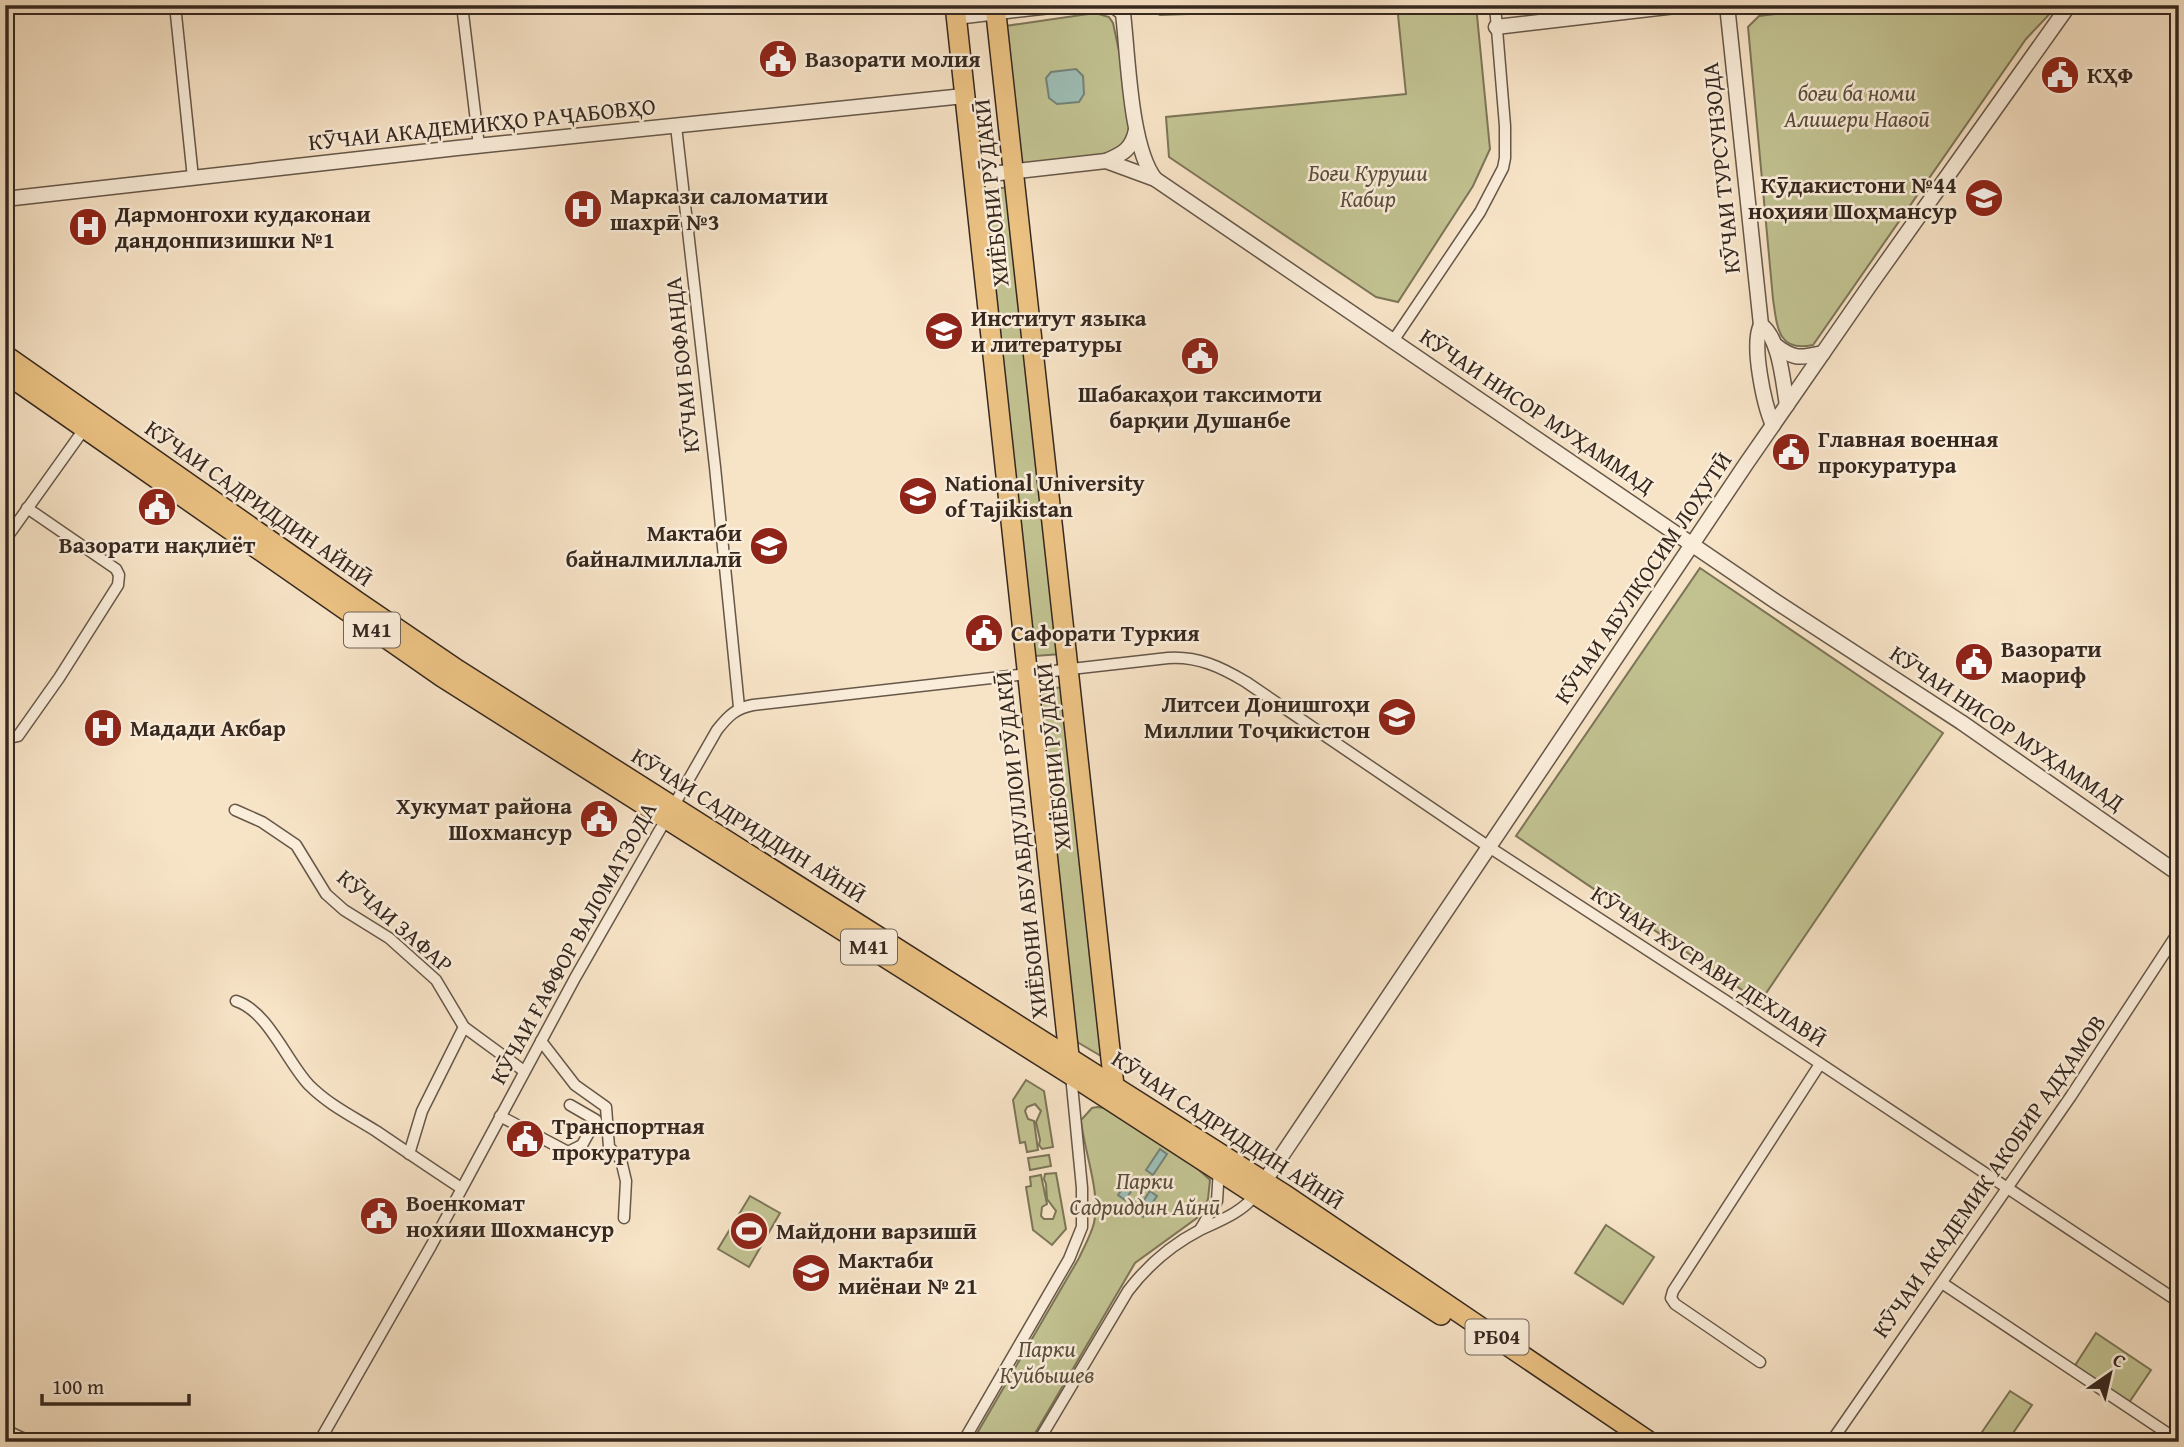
<svg xmlns="http://www.w3.org/2000/svg" width="2184" height="1447" viewBox="0 0 2184 1447" font-family="'Gentium Book Plus',serif">
	<style>
		.green { fill: #c2c291; stroke: #7c7558; stroke-width: 2 }
		.water { fill: #9dbeb6; stroke: #74827a; stroke-width: 2 }
		.lines { fill: none; stroke-linecap: round; stroke-linejoin: round }
		.minor-casing { stroke: #665749; stroke-width: 13 }
		.tertiary-casing { stroke: #665749; stroke-width: 17 }
		.trunk-casing { stroke: #36281f; stroke-width: 22 }
		.minor { stroke: #faedda; stroke-width: 10 }
		.tertiary { stroke: #faedda; stroke-width: 14 }
		.trunk { stroke: #ecc283; stroke-width: 19 }
		.labels { text-anchor: middle; stroke-width: 5; stroke-linejoin: round; paint-order: stroke }
		.shield { fill: #faedda; stroke: #716357; stroke-width: 2 }
		.shield-label { font-size: 21px; font-weight: bold; fill: #36281f }
		.poi-label { font-size: 23px; font-weight: bold; fill: #36281f; stroke: #faedda; text-anchor: start }
		.park-label { font-size: 23px; font-style: italic; fill: #594e3c; stroke: #faedda }
		.street-label { font-size: 23px; fill: #36281f; stroke: #faedda }
	</style>
	<rect width="100%" height="100%" fill="#f7e3c6"/>
	<filter id="stains"><feTurbulence type="fractalNoise" baseFrequency=".00286" numOctaves="4"/><feColorMatrix values="0 0 0 0 .2 0 0 0 0 .09 0 0 0 0 .02 0 0 0 .5 -.17"/></filter>
	<radialGradient id="worn" r=".72"><stop offset=".6" stop-color="#630" stop-opacity="0"/><stop offset="1" stop-color="#630" stop-opacity=".3"/></radialGradient>
	<g class="green">
		<path d="M1217 5V13L1160 15 1143 6Z"/>
		<path d="M1397 5H1476L1490 149 1473 186 1398 302 1376 297 1169 157 1166 117 1406 94Z"/>
		<path d="M1853 5H2058L2026 39 1813 345C1777 353 1777 325 1773 299L1748 27 1759 16Z"/>
		<path d="M1095 13 1109 17 1113 23 1125 79 1131 132 1126 143 1106 157 1021 164 1005 26Z"/>
		<path d="M1010 187 1061 654 1035 656 984 190Z"/>
		<path d="M1700 568 1943 733 1760 1002 1516 836Z"/>
		<path d="M1066 687 1101 1056 1072 1039 1039 689Z"/>
		<path d="M1026 1080 1044 1091 1053 1147 1042 1149 1039 1145 1040 1140 1036 1122 1041 1111 1035 1104 1027 1107 1025 1111 1028 1119 1034 1121 1038 1150 1027 1152 1025 1142 1020 1143 1013 1100Z"/>
		<path d="M1097 1107 1106 1108 1197 1168 1210 1180 1208 1199 1201 1215 1135 1263 1030 1442H972L1079 1258C1084 1247 1091 1235 1094 1223 1101 1193 1084 1151 1081 1120L1092 1108Z"/>
		<path d="M1049 1155 1051 1166 1030 1170 1028 1158Z"/>
		<path d="M1056 1173 1066 1229 1052 1245 1033 1230 1026 1187 1031 1186 1030 1177 1041 1175 1047 1204 1042 1207 1041 1216 1044 1219H1053L1056 1211 1047 1199 1046 1184 1044 1179 1045 1174Z"/>
		<path d="M750 1196 780 1213 749 1267 718 1249Z"/>
		<path d="M1606 1225 1654 1257 1623 1304 1575 1273Z"/>
		<path d="M2096 1333 2151 1370 2128 1404 2074 1367Z"/>
		<path d="M2010 1391 2032 1405 2007 1442H1990L1980 1435Z"/>
	</g>
	<g class="water">
		<path d="M1076 69 1083 76 1084 94 1079 102 1057 104 1049 98 1046 78 1051 72Z"/>
		<path d="M1160 1149 1167 1154 1153 1175 1146 1170Z"/>
		<path d="M1130 1178 1137 1183 1125 1200 1118 1195Z"/>
		<path d="M1150 1191 1157 1196 1143 1217 1136 1212Z"/>
	</g>
	<g class="lines">
		<g class="minor-casing">
			<g id="minor">
				<path d="M175 5 193 178"/>
				<path d="M462 5 479 146"/>
				<path d="M676 126 715 467 739 707"/>
				<path d="M1393 341 1480 212 1503 168 1505 158V126L1495 5"/>
				<path d="M5 540 87 425"/>
				<path d="M5 739 18 736 59 678 118 585 119 575 116 569 27 508"/>
				<path d="M235 810 262 822 296 845 326 894 344 910 389 938 436 980 464 1027 524 1071"/>
				<path d="M236 1001C268 1011 287 1062 309 1085 329 1105 352 1116 376 1131 404 1150 432 1169 461 1188"/>
				<path d="M541 1041 575 1085 606 1107 609 1147 621 1160 626 1181 624 1218"/>
				<path d="M500 1116 568 1152 582 1145 596 1120 570 1105"/>
				<path d="M409 1154 422 1111 464 1027"/>
				<path d="M1201 1228 1217 1201 1219 1169"/>
				<path d="M1942 1283 2179 1441"/>
				<path d="M1760 1362 1675 1304 1671 1298 1673 1291 1820 1064"/>
				<path d="M5 1430 31 1442"/>
				<path d="M319 1442 431 1246 575 978 717 730C728 716 736 708 753 705L1168 658C1198 656 1221 667 1246 682L1489 847 1726 1001 2179 1302"/>
				<path d="M963 1442 1069 1259 1082 1227V1188L1071 1075"/>
				<path d="M1038 1442 1128 1291C1147 1266 1171 1245 1200 1230 1219 1221 1243 1212 1256 1194"/>
				<path d="M1831 1442 2071 1096 2179 931"/>
			</g>
		</g>
		<g class="tertiary-casing">
			<g id="tertiary">
				<path d="M1113 5 1123 13C1128 55 1130 147 1155 179"/>
				<path d="M1727 5 1761 325C1751 344 1764 405 1773 425"/>
				<path d="M956 17 1059 5"/>
				<path d="M1496 27 1684 5"/>
				<path d="M1106 161C1123 154 1132 149 1136 130"/>
				<path d="M973 176 1106 161 1155 179 1775 601 1961 722 2179 874"/>
				<path d="M5 199 457 148 964 96"/>
				<path d="M1761 325C1780 338 1783 383 1787 405"/>
				<path d="M1775 345C1794 360 1801 358 1823 353"/>
				<path d="M1260 1188 1746 464 1870 285 2069 5"/>
			</g>
		</g>
		<g class="trunk-casing">
			<g id="trunk">
				<path d="M955 5 1070 1065"/>
				<path d="M995 5 1114 1086"/>
				<path d="M5 355 358 602 458 670 1287 1196 1650 1442"/>
				<path d="M5 373 442 677 1071 1075 1441 1315"/>
			</g>
		</g>
		<use href="#minor" class="minor"/>
		<use href="#tertiary" class="tertiary"/>
		<use href="#trunk" class="trunk"/>
	</g>
	<defs>
		<g id="civic-disc" transform="scale(2.0125)"><circle r="9.5" fill="#8f2418" stroke="#faedda"/><path d="M-.6-6.5H3V-4.5H.6V-3L4-1V1h2V6H-6V1h2V-1L-.6-3ZM-1.2 2.5V6h2.4V2.5Z" fill="#fff"/></g>
		<g id="school-disc" transform="scale(2.0125)"><circle r="9.5" fill="#8f2418" stroke="#faedda"/><path d="M0-5L7-2L0 1L-7-2ZM-4 1L0 2.5L4 1V4Q0 6-4 4Z" fill="#fff"/></g>
		<g id="hospital-disc" transform="scale(2.0125)"><circle r="9.5" fill="#8f2418" stroke="#faedda"/><path d="M-5-5h3v3.5h4V-5h3V5h-3V1.5h-4V5h-3Z" fill="#fff"/></g>
		<g id="university-disc" transform="scale(2.0125)"><circle r="9.5" fill="#8f2418" stroke="#faedda"/><path d="M0-5L7-2L0 1L-7-2ZM-4 1L0 2.5L4 1V4Q0 6-4 4Z" fill="#fff"/></g>
		<g id="stadium-disc" transform="scale(2.0125)"><circle r="9.5" fill="#8f2418" stroke="#faedda"/><path d="M0-5a6.5 5 0 1 0 0 10a6.5 5 0 1 0 0-10ZM-3.5-1.8h7v3.6h-7Z" fill="#fff"/></g>
	</defs>
	<g fill-rule="evenodd">
		<use href="#civic-disc" x="778" y="59"/>
		<use href="#civic-disc" x="2060" y="75"/>
		<use href="#school-disc" x="1984" y="198"/>
		<use href="#hospital-disc" x="583" y="209"/>
		<use href="#hospital-disc" x="88" y="227"/>
		<use href="#university-disc" x="944" y="331"/>
		<use href="#civic-disc" x="1200" y="356"/>
		<use href="#civic-disc" x="1791" y="452"/>
		<use href="#university-disc" x="918" y="496"/>
		<use href="#civic-disc" x="157" y="507"/>
		<use href="#school-disc" x="769" y="546"/>
		<use href="#civic-disc" x="984" y="633"/>
		<use href="#civic-disc" x="1974" y="662"/>
		<use href="#school-disc" x="1397" y="717"/>
		<use href="#hospital-disc" x="103" y="728"/>
		<use href="#civic-disc" x="599" y="819"/>
		<use href="#civic-disc" x="525" y="1139"/>
		<use href="#civic-disc" x="379" y="1216"/>
		<use href="#stadium-disc" x="749" y="1231"/>
		<use href="#school-disc" x="811" y="1273"/>
	</g>
	<g class="labels">
		<g class="shield">
			<rect x="344" y="612.5" width="56" height="35" rx="5"/>
			<rect x="841" y="929.5" width="56" height="35" rx="5"/>
			<rect x="1465.5" y="1319.5" width="63" height="35" rx="5"/>
		</g>
		<g class="shield-label">
			<text x="372" y="637">M41</text>
			<text x="869" y="954">M41</text>
			<text x="1497" y="1344">РБ04</text>
		</g>
		<g class="poi-label">
			<text x="805" y="67">Вазорати молия</text>
			<text x="2087" y="83">КҲФ</text>
			<text x="1957" y="193" text-anchor="end">Кӯдакистони №44<tspan x="1957" dy="26">ноҳияи Шоҳмансур</tspan></text>
			<text x="610" y="204">Маркази саломатии<tspan x="610" dy="26">шахрӣ №3</tspan></text>
			<text x="115" y="222">Дармонгохи кудаконаи<tspan x="115" dy="26">дандонпизишки №1</tspan></text>
			<text x="971" y="326">Институт языка<tspan x="971" dy="26">и литературы</tspan></text>
			<text x="1200" y="402" text-anchor="middle">Шабакаҳои таксимоти<tspan x="1200" dy="26">барқии Душанбе</tspan></text>
			<text x="1818" y="447">Главная военная<tspan x="1818" dy="26">прокуратура</tspan></text>
			<text x="945" y="491">National University<tspan x="945" dy="26">of Tajikistan</tspan></text>
			<text x="742" y="541" text-anchor="end">Мактаби<tspan x="742" dy="26">байналмиллалӣ</tspan></text>
			<text x="157" y="553" text-anchor="middle">Вазорати нақлиёт</text>
			<text x="1011" y="641">Сафорати Туркия</text>
			<text x="2001" y="657">Вазорати<tspan x="2001" dy="26">маориф</tspan></text>
			<text x="1370" y="712" text-anchor="end">Литсеи Донишгоҳи<tspan x="1370" dy="26">Миллии Тоҷикистон</tspan></text>
			<text x="130" y="736">Мадади Акбар</text>
			<text x="572" y="814" text-anchor="end">Хукумат района<tspan x="572" dy="26">Шохмансур</tspan></text>
			<text x="552" y="1134">Транспортная<tspan x="552" dy="26">прокуратура</tspan></text>
			<text x="406" y="1211">Военкомат<tspan x="406" dy="26">нохияи Шохмансур</tspan></text>
			<text x="776" y="1239">Майдони варзишӣ</text>
			<text x="838" y="1268">Мактаби<tspan x="838" dy="26">миёнаи № 21</tspan></text>
		</g>
		<g class="park-label">
			<text x="1857" y="101">боғи ба номи<tspan x="1857" dy="26">Алишери Навоӣ</tspan></text>
			<text x="1368" y="181">Боғи Куруши<tspan x="1368" dy="26">Кабир</tspan></text>
			<text x="1145" y="1189">Парки<tspan x="1145" dy="26">Садриддин Айнӣ</tspan></text>
			<text x="1047" y="1357">Парки<tspan x="1047" dy="26">Куйбышев</tspan></text>
		</g>
		<g class="street-label">
			<text transform="translate(482 124) rotate(-6)" y="8">КӮЧАИ АКАДЕМИКҲО РАҶАБОВҲО</text>
			<text transform="translate(1721 168) rotate(-96)" y="8">КӮЧАИ ТУРСУНЗОДА</text>
			<text transform="translate(991 193) rotate(-96)" y="8">ХИЁБОНИ РӮДАКӢ</text>
			<text transform="translate(682 365) rotate(-96)" y="8">КӮЧАИ БОФАНДА</text>
			<text transform="translate(1537 411) rotate(34)" y="8">КӮЧАИ НИСОР МУҲАММАД</text>
			<text transform="translate(259 503) rotate(35)" y="8">КӮЧАИ САДРИДДИН АЙНӢ</text>
			<text transform="translate(1643 578) rotate(-56)" y="8">КӮЧАИ АБУЛҚОСИМ ЛОҲУТӢ</text>
			<text transform="translate(2007 728) rotate(34)" y="8">КӮЧАИ НИСОР МУҲАММАД</text>
			<text transform="translate(1053 757) rotate(-96)" y="8">ХИЁБОНИ РӮДАКӢ</text>
			<text transform="translate(749 825) rotate(32)" y="8">КӮЧАИ САДРИДДИН АЙНӢ</text>
			<text transform="translate(1021 845) rotate(-96)" y="8">ХИЁБОНИ АБУАБДУЛЛОИ РӮДАКӢ</text>
			<text transform="translate(395 921) rotate(41)" y="8">КӮЧАИ ЗАФАР</text>
			<text transform="translate(573 943) rotate(-61)" y="8">КӮЧАИ ҒАФФОР ВАЛОМАТЗОДА</text>
			<text transform="translate(1709 966) rotate(33)" y="8">КӮЧАИ ХУСРАВИ ДЕХЛАВӢ</text>
			<text transform="translate(1228 1130) rotate(33)" y="8">КӮЧАИ САДРИДДИН АЙНӢ</text>
			<text transform="translate(1989 1176) rotate(-55)" y="8">КӮЧАИ АКАДЕМИК АКОБИР АДҲАМОВ</text>
		</g>
	</g>
	<rect width="2184" height="1447" fill="none" stroke="#f7e3c6" stroke-width="28"/>
	<rect x="7" y="7" width="2170" height="1433" fill="none" stroke="#36281f" stroke-width="3.5"/>
	<rect x="14" y="14" width="2156" height="1419" fill="none" stroke="#36281f" stroke-width="2"/>
	<g transform="translate(2110 1374) rotate(34)" stroke="#faedda" stroke-width="5" paint-order="stroke">
	<path d="M0-5L12 26L0 18L-12 26Z" fill="#36281f"/>
	<text y="-10" font-size="19" font-weight="bold" text-anchor="middle" fill="#36281f">С</text>
	</g>
	<path d="M42 1394v10h147v-10" fill="none" stroke="#36281f" stroke-width="3.5"/>
	<text x="52" y="1394" font-size="21" fill="#36281f" stroke="#faedda" stroke-width="5" paint-order="stroke">100 m</text>
	<rect width="100%" height="100%" filter="url(#stains)"/>
	<rect width="100%" height="100%" fill="url(#worn)"/>
</svg>
